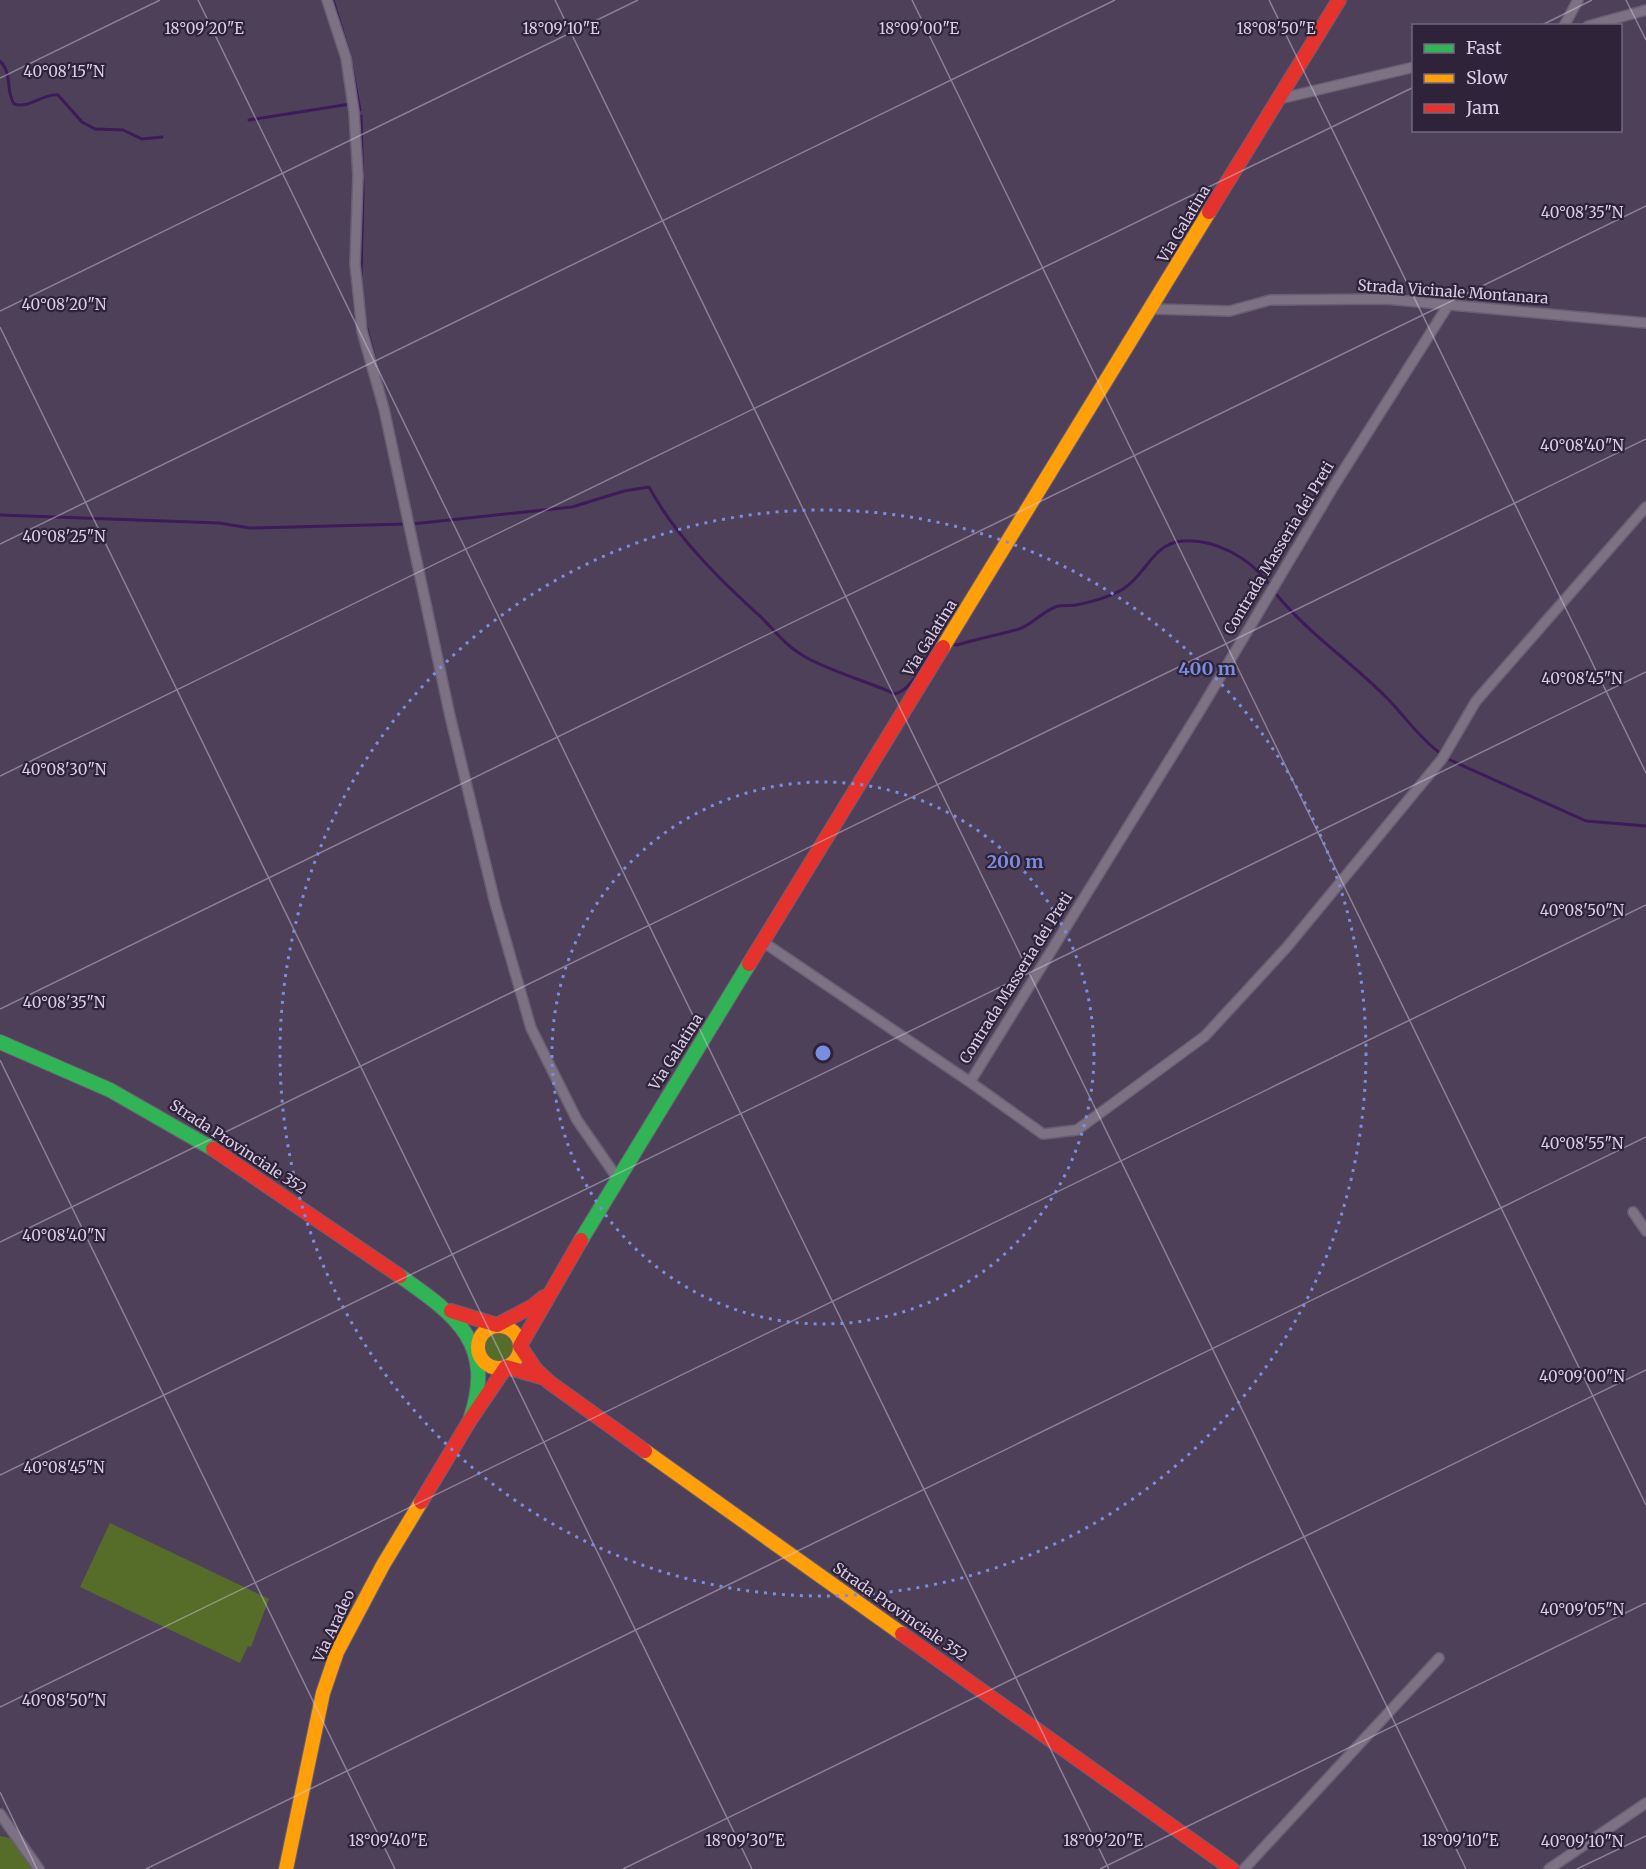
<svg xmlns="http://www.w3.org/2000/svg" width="1646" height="1869" viewBox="0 0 1646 1869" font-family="Merriweather,serif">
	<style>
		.green { fill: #566d2a }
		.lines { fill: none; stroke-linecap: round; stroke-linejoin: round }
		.stream { stroke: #3e1a58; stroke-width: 3 }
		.street-casing { stroke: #695f74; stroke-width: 12 }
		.fast-casing { stroke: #695f74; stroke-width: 16 }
		.slow-casing { stroke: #695f74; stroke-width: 16 }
		.jam-casing { stroke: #695f74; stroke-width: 16 }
		.street { stroke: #7c7284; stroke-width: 9 }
		.fast { stroke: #30b455; stroke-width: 14 }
		.slow { stroke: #ff9f0a; stroke-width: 14 }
		.jam { stroke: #e5322d; stroke-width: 14 }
		.ticks { fill: none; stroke: #d9cce7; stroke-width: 1.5; stroke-opacity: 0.45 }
		.ring { fill: none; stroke: #7b8de0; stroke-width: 3; stroke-dasharray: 3 6 }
		.labels { text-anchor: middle; stroke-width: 4.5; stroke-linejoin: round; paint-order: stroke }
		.street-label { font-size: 15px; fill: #d9cce7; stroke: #2e2338 }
		.ticks-label { font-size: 15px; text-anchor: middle; fill: #d9cce7; stroke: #2e2338; stroke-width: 4.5; stroke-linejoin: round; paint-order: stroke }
		.centre { fill: #7b8de0; stroke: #2e2338; stroke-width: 3 }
		.ring-label { font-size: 18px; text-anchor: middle; font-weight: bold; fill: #7b8de0; stroke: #2e2338; stroke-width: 4.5; stroke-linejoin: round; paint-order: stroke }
	</style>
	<rect width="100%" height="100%" fill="#4d4058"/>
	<g class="green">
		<circle cx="499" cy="1347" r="17"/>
		<path d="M110 1523 269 1599 251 1647 248 1646 240 1663 80 1587Z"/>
		<path d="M0 1836 14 1839 35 1869H0Z"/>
	</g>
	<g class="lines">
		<g class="stream">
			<path d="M333 0 350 56"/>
			<path d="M0 61C13 74 5 90 14 104 31 109 42 93 58 95L82 122 95 129 123 130 142 139 162 137"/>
			<path d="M351 62 360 110"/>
			<path d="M361 116 363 192 361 277"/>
			<path d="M249 120 350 104"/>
			<path d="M352 276 356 317"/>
			<path d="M365 321 380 379"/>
			<path d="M0 515 219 523 250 528 406 524"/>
			<path d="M412 524 572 507 624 491 649 487C676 537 720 580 762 618 775 631 785 645 802 655 830 672 865 680 895 694 915 688 925 658 936 641L942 642"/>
			<path d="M1276 594C1308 633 1350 661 1386 697 1404 715 1419 738 1440 753"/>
			<path d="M951 644 957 645C977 639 998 635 1019 629 1033 624 1044 610 1058 606 1064 605 1070 606 1076 605 1091 602 1110 597 1123 589 1146 575 1152 544 1182 541 1214 538 1250 558 1268 583"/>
			<path d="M1450 760 1586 821 1646 826"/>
		</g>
		<g class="street-casing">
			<g id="street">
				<path d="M327 0 346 58 354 112 358 176 355 264 362 331 384 409 450 716 495 903 531 1028 577 1120 618 1179"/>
				<path d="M1564 26 1578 0"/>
				<path d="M1588 26 1646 10"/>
				<path d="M1279 99 1414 67"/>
				<path d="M1447 307 1335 484 1201 709 970 1082 1043 1134 1077 1130 1205 1036 1287 947 1442 759 1476 701 1646 507"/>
				<path d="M1152 309 1230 311 1270 300 1386 299 1646 323"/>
				<path d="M763 942 970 1082"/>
				<path d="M1633 1212 1646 1231"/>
				<path d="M0 1814 39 1869"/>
				<path d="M1244 1869 1439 1658"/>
				<path d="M1549 1869 1646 1803"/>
			</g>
		</g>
		<g class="fast-casing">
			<g id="fast">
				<path d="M0 1042 110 1090 213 1149"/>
				<path d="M581 1240 749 964"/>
				<path d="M400 1276C457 1316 496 1344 470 1420"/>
			</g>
		</g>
		<g class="slow-casing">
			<g id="slow">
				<path d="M943 647 1209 212"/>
				<circle cx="499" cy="1347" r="21"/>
				<path d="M645 1451 902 1634"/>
				<path d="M286 1869 323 1693 337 1652 383 1565 421 1502"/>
			</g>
		</g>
		<g class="jam-casing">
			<g id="jam">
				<path d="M1209 212 1339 0"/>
				<path d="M749 964 943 647"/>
				<path d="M213 1149 400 1276"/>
				<path d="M581 1240 520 1346 536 1370 549 1382 645 1451"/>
				<path d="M451 1311 497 1325 533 1306 544 1297"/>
				<path d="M421 1502 470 1420 506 1367 541 1377"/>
				<path d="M902 1634 1232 1869"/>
			</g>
		</g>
		<use href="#street" class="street"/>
		<use href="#fast" class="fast"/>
		<use href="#slow" class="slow"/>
		<use href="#jam" class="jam"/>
	</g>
	<path class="ticks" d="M198 0 1109 1869M555 0 1466 1869M912 0 1646 1505M1269 0 1646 773M1626 0 1646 40M1540 26 1592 0M0 78 160 0M0 311 638 0M0 327 752 1869M0 544 1115 0M0 776 1414 87M0 1009 1646 206M0 1060 395 1869M0 1242 1646 439M0 1475 1646 672M0 1707 1646 905M0 1792 37 1869M146 1869 1646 1137M623 1869 1646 1370M1100 1869 1646 1603M1577 1869 1646 1836"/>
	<g class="ring">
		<circle cx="823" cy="1053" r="271"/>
		<circle cx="823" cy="1053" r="543"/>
	</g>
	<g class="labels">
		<g class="street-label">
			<text transform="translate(1184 224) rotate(-59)" y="5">Via Galatina</text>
			<text transform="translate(1453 292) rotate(4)" y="5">Strada Vicinale Montanara</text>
			<text transform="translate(1279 548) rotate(-59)" y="5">Contrada Masseria dei Preti</text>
			<text transform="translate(930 638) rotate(-58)" y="5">Via Galatina</text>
			<text transform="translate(1016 978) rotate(-58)" y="5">Contrada Masseria dei Preti</text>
			<text transform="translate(676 1052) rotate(-58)" y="5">Via Galatina</text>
			<text transform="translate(238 1147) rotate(33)" y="5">Strada Provinciale 352</text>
			<text transform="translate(900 1612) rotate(35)" y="5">Strada Provinciale 352</text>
			<text transform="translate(334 1626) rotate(-65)" y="5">Via Aradeo</text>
		</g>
	</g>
	<g class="ticks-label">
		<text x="204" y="34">18°09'20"E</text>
		<text x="561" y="34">18°09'10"E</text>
		<text x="919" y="34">18°09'00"E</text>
		<text x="1276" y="34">18°08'50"E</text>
		<text x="64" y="77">40°08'15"N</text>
		<text x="1582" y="218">40°08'35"N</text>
		<text x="64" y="310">40°08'20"N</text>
		<text x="1582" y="451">40°08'40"N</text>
		<text x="64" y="542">40°08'25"N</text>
		<text x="1582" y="684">40°08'45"N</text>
		<text x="64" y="775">40°08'30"N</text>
		<text x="1582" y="916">40°08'50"N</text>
		<text x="64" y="1008">40°08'35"N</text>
		<text x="1582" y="1149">40°08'55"N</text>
		<text x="64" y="1241">40°08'40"N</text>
		<text x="1582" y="1382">40°09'00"N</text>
		<text x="64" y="1473">40°08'45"N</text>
		<text x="1582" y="1615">40°09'05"N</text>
		<text x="64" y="1706">40°08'50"N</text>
		<text x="388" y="1846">18°09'40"E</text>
		<text x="745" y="1846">18°09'30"E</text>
		<text x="1103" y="1846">18°09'20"E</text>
		<text x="1460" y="1846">18°09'10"E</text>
		<text x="1582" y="1847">40°09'10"N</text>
	</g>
	<circle cx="823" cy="1053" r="9" class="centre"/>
	<g class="ring-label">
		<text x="1207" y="675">400 m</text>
		<text x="1015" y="868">200 m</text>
	</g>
	<rect x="1412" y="24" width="210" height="108" fill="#2e2338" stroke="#72677e" stroke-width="1.5"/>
	<rect x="1424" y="44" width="30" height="9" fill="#30b455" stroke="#72677e" stroke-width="1.5"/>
	<text x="1466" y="54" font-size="18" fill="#d9cce7">Fast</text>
	<rect x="1424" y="74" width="30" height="9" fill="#ff9f0a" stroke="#72677e" stroke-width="1.5"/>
	<text x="1466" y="84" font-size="18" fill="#d9cce7">Slow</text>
	<rect x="1424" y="104" width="30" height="9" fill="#e5322d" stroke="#72677e" stroke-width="1.5"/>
	<text x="1466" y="114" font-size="18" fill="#d9cce7">Jam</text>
</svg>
